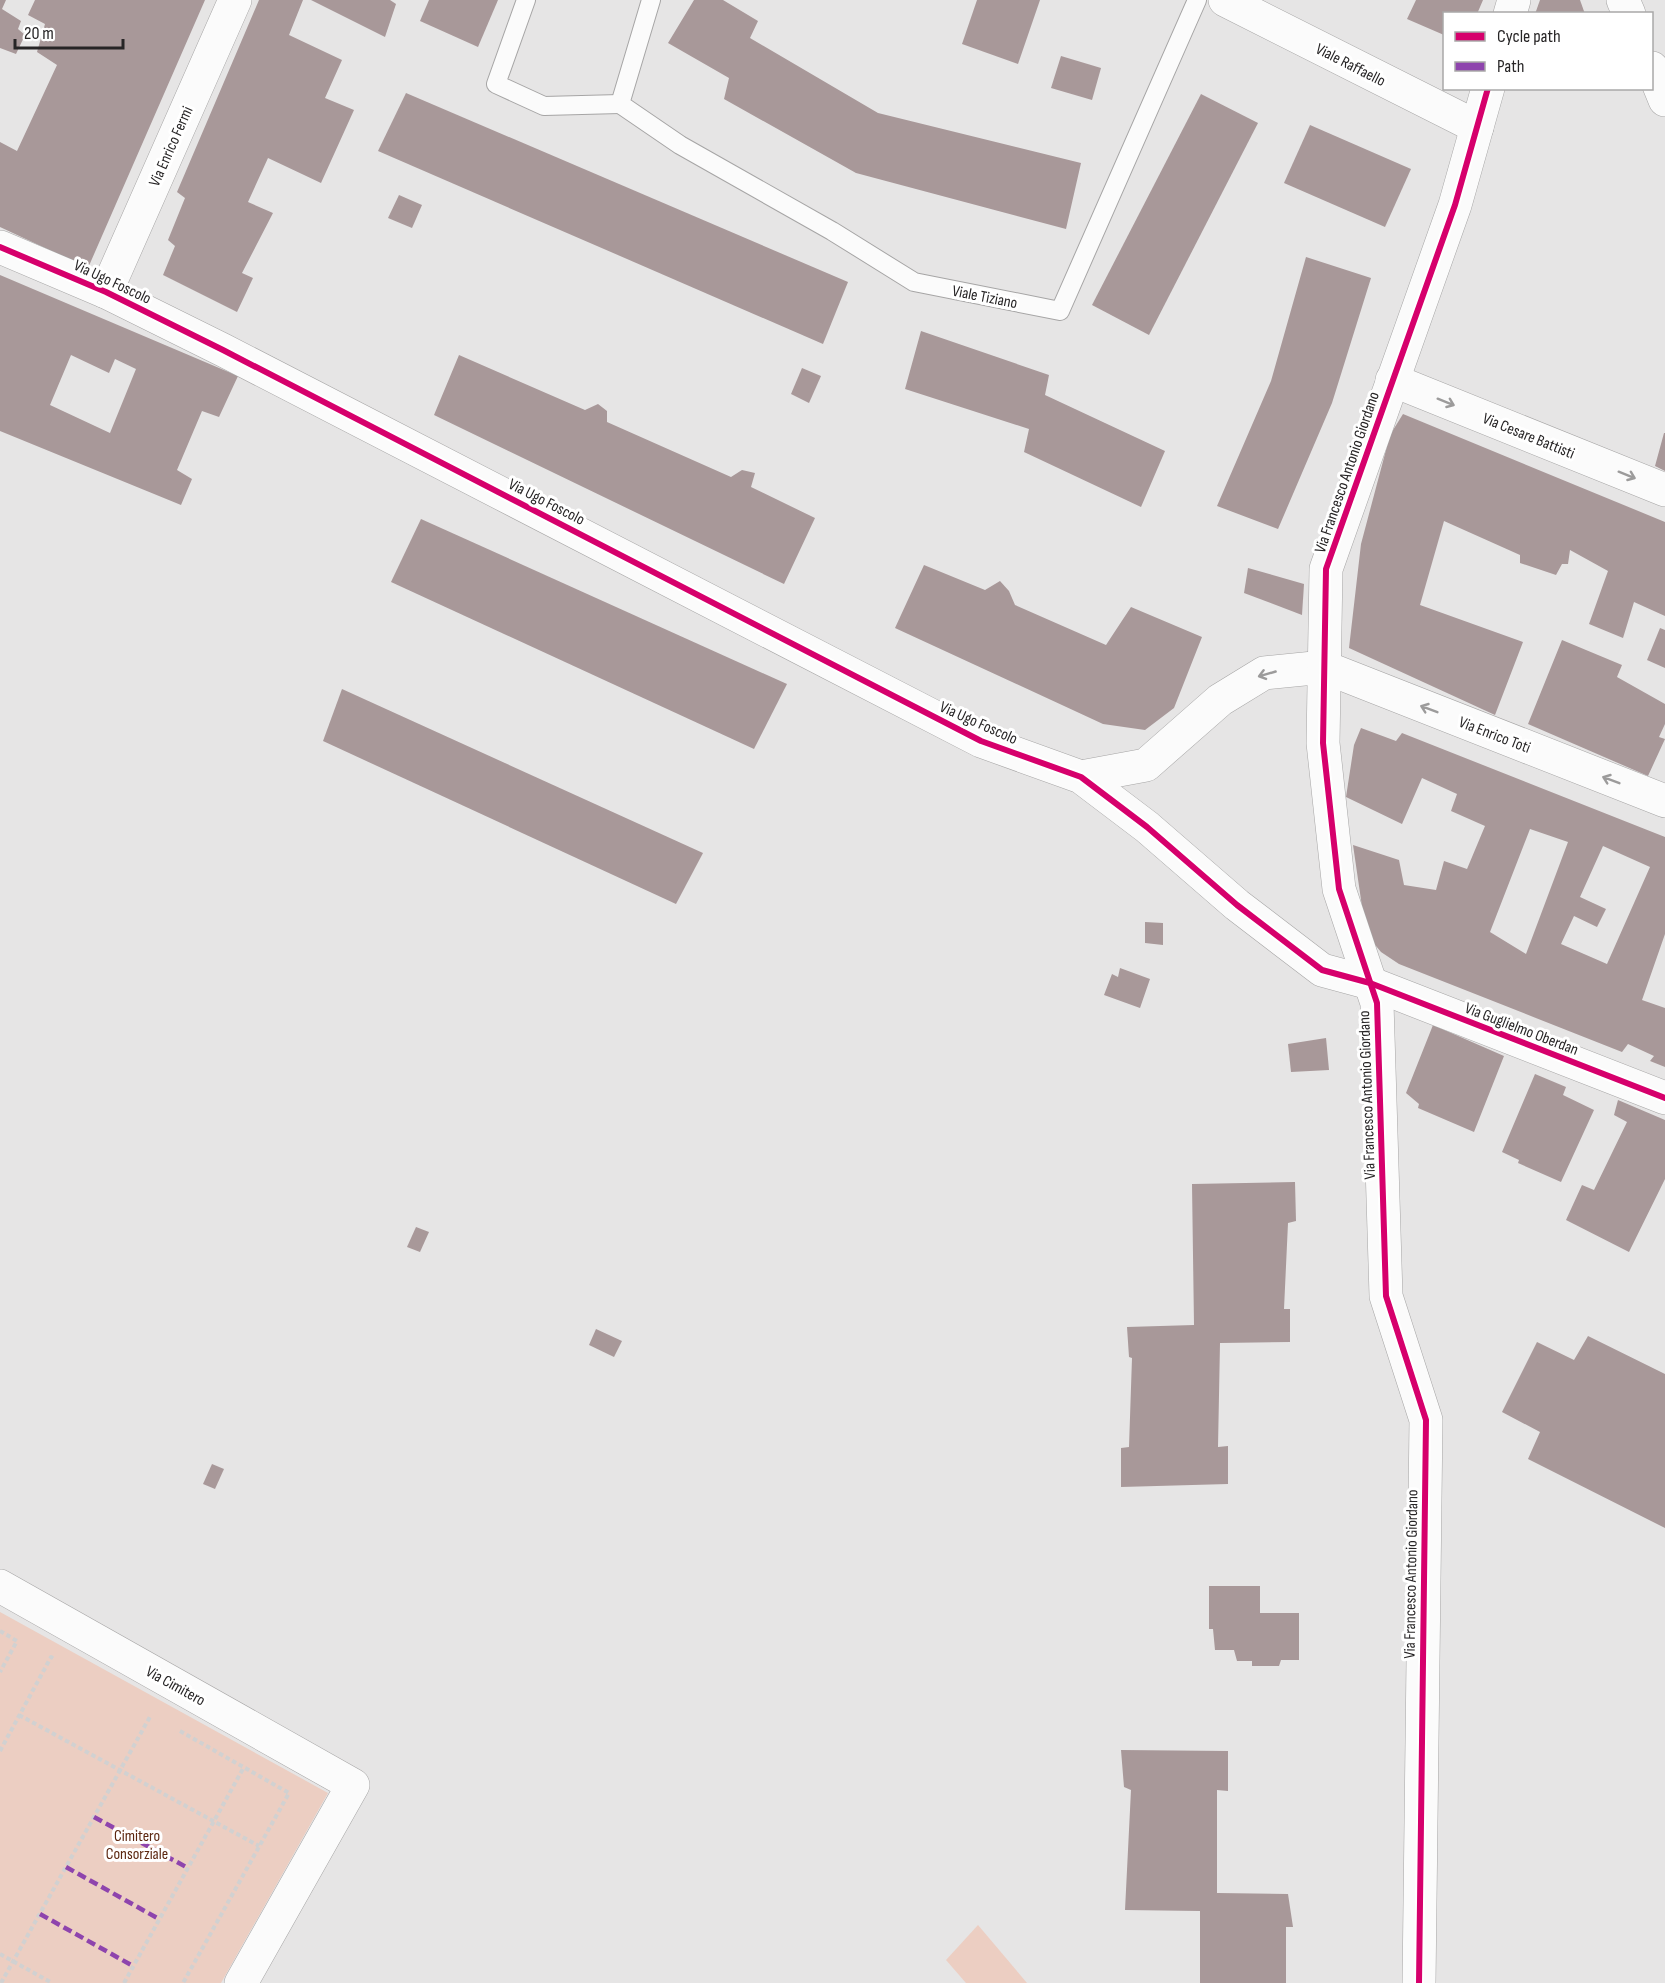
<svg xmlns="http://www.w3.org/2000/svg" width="1665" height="1983" viewBox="0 0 1665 1983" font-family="'Sofia Sans Condensed',sans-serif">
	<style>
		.green { fill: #eccec2 }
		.building { fill: #a89899; fill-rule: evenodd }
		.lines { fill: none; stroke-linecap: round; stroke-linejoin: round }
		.service-casing { stroke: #a6a5a5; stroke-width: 20 }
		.minor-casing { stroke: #a6a5a5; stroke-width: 34 }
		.tertiary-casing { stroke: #a6a5a5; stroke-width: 34 }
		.path { stroke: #d1d1d1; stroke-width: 4; stroke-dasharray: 4.5 3; stroke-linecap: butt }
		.service { stroke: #fbfbfb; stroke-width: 18 }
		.minor { stroke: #fbfbfb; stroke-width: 33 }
		.tertiary { stroke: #fbfbfb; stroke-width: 33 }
		.quiet { stroke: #8e44ad; stroke-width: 4.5; stroke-dasharray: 9 4.5; stroke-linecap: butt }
		.cycleway-casing { stroke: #fff; stroke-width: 10 }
		.cycleway { stroke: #d6006c; stroke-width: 6 }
		.oneway { stroke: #9c9b9b }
		.labels { text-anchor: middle; stroke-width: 6; stroke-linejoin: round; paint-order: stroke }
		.street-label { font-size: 16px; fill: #272526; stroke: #fff }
		.park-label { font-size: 16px; fill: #5b260f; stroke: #fff }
	</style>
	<rect width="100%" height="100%" fill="#e6e5e5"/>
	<g class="green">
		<path d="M0 1612 328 1793 221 1983H0Z"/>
		<path d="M978 1925 1027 1983H966L946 1960Z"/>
	</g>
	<g class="building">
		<path d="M0 0H6L2 9 21 21 18 29 25 35 16 54 0 48Z"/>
		<path d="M35 0H205L88 268 0 227V142L17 151 57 65 37 52 45 24 28 15Z"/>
		<path d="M259 0H303L289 35 342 60 325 98 354 110 321 183 268 158 248 202 273 213 242 273 253 278 237 312 163 275 175 246 168 240 185 198 177 192Z"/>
		<path d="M311 0H390L396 4 385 37Z"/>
		<path d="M429 0H498L478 47 420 21Z"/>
		<path d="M694 0H723L758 21 750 38 878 113 1081 163 1066 229 856 173 724 99 729 78 668 43Z"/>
		<path d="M977 0H1040L1018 64 962 44Z"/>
		<path d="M1416 0H1483L1477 14H1444V35L1407 19Z"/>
		<path d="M1540 0H1580L1585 14H1535Z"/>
		<path d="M1061 56 1101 68 1092 100 1051 88Z"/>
		<path d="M406 93 848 282 823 344 378 151Z"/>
		<path d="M1201 94 1258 123 1149 335 1092 305Z"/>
		<path d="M1310 125 1411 169 1385 227 1284 183Z"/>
		<path d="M399 195 422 205 412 228 388 218Z"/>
		<path d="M1306 257 1371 278 1332 403 1278 529 1217 506 1271 381Z"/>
		<path d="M0 275 238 376 219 417 202 411 177 470 192 479 181 505 0 431ZM71 355 109 373 115 359 136 369 110 433 50 405Z"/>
		<path d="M921 331 1049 375 1045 395 1165 451 1141 507 1024 452 1029 429 905 389Z"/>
		<path d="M459 355 585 410 598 404 607 411V422L731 477 742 470 755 473 751 487 815 518 784 584 434 415Z"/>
		<path d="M802 368 821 376 809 403 791 394Z"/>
		<path d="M1403 414 1665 522V616L1634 602 1623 638 1589 624 1608 571 1570 550 1568 564H1562L1556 575 1520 563V555L1444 521 1420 605 1523 642 1495 715 1349 648 1361 544 1390 435Z"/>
		<path d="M1664 433H1665V471L1655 466Z"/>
		<path d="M421 519 787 684 754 749 391 582Z"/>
		<path d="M924 565 985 590 1000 581 1009 591 1015 605 1106 645 1131 607 1202 637 1174 708 1145 730 1103 724 895 628Z"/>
		<path d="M1248 568 1304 584 1302 615 1244 593Z"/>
		<path d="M1660 628 1665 630V668L1647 660Z"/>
		<path d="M1562 640 1622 665 1617 677 1665 704V724L1659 737 1665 739 1648 776 1528 724Z"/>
		<path d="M342 689 703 853 676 904 323 741Z"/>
		<path d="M1361 728 1396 741 1402 733 1665 837V934L1642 1000 1665 1008V1067L1650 1061 1654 1056 1628 1044 1622 1052 1399 964 1381 952 1366 934 1353 845 1399 860 1404 885 1436 890 1444 861 1467 869 1485 826 1451 811 1457 794 1422 778 1402 824 1346 797 1354 745ZM1530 829 1568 842 1526 954 1490 932ZM1603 846 1650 867 1607 964 1561 944 1574 916 1597 927 1606 909 1580 897Z"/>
		<path d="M1145 922 1163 923V945L1145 943Z"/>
		<path d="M1120 968 1150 979 1140 1008 1104 995 1112 974 1118 977Z"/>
		<path d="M1433 1025 1504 1056 1474 1132 1418 1108 1419 1104 1406 1093Z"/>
		<path d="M1326 1038 1329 1070 1291 1072 1288 1044Z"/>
		<path d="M1535 1074 1566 1087 1563 1095 1594 1110 1561 1182 1518 1163 1519 1160 1502 1152Z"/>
		<path d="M1618 1100 1665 1120V1179L1629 1252 1566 1220 1582 1185 1594 1190 1627 1122 1614 1115Z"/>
		<path d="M1295 1182 1296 1221 1288 1223 1284 1309H1290V1342L1220 1343 1218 1447 1228 1446V1484L1121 1487V1448L1129 1447 1132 1358 1129 1357 1127 1327 1194 1325 1192 1184Z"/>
		<path d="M416 1227 429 1232 420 1252 407 1247Z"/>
		<path d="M596 1329 622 1341 614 1357 589 1345Z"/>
		<path d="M1588 1336 1665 1374V1528L1528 1459 1540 1432 1502 1412 1537 1342 1574 1360Z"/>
		<path d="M212 1464 224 1469 215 1489 203 1484Z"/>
		<path d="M1209 1586H1260V1613H1299V1660H1281L1279 1666H1252V1661H1237L1234 1650H1215L1213 1629H1209Z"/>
		<path d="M1121 1750 1228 1751V1791L1217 1790V1893L1288 1894 1293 1927H1286V1983H1200V1911L1125 1910 1131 1790 1124 1787Z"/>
	</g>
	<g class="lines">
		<g class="service-casing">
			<g id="service">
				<path d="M526 0 496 84 544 106 620 104"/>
				<path d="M651 0 620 104 680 145 832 231 914 282 1060 311 1197 0"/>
			</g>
		</g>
		<g class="minor-casing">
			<g id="minor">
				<path d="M1225 0 1477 127"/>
				<path d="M1510 14 1514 0"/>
				<path d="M0 247 106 292 223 350 981 741 1081 777 1147 827 1237 905 1322 970 1370 983 1665 1098"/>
				<path d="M106 292 235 0"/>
				<path d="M1392 380 1665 490"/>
				<path d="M1081 777 1146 765 1220 700 1264 673 1324 667 1665 801"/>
				<path d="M0 1586 353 1785 241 1983"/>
				<path d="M1419 1983 1426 1420 1386 1296 1377 1003 1339 889 1323 743 1326 569 1455 205 1488 88"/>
			</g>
		</g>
		<g class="tertiary-casing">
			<g id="tertiary">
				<path d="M1623 0 1629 14"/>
				<path d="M1652 68 1665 100"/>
			</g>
		</g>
		<g class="path">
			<path d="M0 1631 17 1641 0 1672"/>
			<path d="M19 1715 259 1846"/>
			<path d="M180 1731 289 1793 183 1983"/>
			<path d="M0 1751 51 1657 54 1659"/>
			<path d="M0 1954 52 1983"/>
			<path d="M1 1983 151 1715"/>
			<path d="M124 1983 244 1767"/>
		</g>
		<use href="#service" class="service"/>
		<use href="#minor" class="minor"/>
		<use href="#tertiary" class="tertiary"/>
		<g class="quiet">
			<path d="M94 1817 188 1868"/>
			<path d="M66 1867 159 1919"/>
			<path d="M40 1914 133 1966"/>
		</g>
		<g class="cycleway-casing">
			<g id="cycleway">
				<path d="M0 247 106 292 223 350 981 741 1081 777 1147 827 1237 905 1322 970 1370 983 1665 1098"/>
				<path d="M1419 1983 1426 1420 1386 1296 1377 1003 1339 889 1323 743 1326 569 1455 205 1488 88"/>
			</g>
		</g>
		<use href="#cycleway" class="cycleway"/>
	</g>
	<defs><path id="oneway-shaft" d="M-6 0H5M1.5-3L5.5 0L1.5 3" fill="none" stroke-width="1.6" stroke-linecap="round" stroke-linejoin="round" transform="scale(1.5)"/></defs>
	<g class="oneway">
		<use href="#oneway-shaft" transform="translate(1446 402) rotate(22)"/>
		<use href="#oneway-shaft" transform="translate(1627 475) rotate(22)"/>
		<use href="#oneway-shaft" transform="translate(1267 674) rotate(164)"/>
		<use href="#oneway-shaft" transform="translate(1429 709) rotate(-159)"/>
		<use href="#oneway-shaft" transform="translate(1611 780) rotate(-159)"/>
	</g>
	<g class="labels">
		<g class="street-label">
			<text transform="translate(1351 64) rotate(27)" y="6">Viale Raffaello</text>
			<text transform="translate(170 146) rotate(-66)" y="6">Via Enrico Fermi</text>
			<text transform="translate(113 281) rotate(25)" y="6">Via Ugo Foscolo</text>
			<text transform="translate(985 296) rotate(11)" y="6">Viale Tiziano</text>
			<text transform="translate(1529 435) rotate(22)" y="6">Via Cesare Battisti</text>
			<text transform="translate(1346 472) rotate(-71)" y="6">Via Francesco Antonio Giordano</text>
			<text transform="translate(547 501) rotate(27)" y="6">Via Ugo Foscolo</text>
			<text transform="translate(979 722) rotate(24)" y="6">Via Ugo Foscolo</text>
			<text transform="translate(1495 734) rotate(21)" y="6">Via Enrico Toti</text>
			<text transform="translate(1522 1028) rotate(21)" y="6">Via Guglielmo Oberdan</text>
			<text transform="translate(1366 1095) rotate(-92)" y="6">Via Francesco Antonio Giordano</text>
			<text transform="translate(1410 1574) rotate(-89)" y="6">Via Francesco Antonio Giordano</text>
			<text transform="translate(176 1685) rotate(29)" y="6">Via Cimitero</text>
		</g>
		<g class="park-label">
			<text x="137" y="1841">Cimitero<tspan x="137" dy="18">Consorziale</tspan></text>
		</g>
	</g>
	<rect x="1443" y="12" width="210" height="78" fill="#ffffff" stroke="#a9a8a8" stroke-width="1.5"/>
	<rect x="1455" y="32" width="30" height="9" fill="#d6006c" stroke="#a9a8a8" stroke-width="1.5"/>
	<text x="1497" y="42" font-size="18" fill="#272526">Cycle path</text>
	<rect x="1455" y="62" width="30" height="9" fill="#8e44ad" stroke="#a9a8a8" stroke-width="1.5"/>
	<text x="1497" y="72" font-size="18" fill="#272526">Path</text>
	<path d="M15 39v9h108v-9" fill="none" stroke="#272526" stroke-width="3"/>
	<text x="24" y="39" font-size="18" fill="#272526" stroke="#ffffff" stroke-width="4.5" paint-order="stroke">20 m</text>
</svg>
